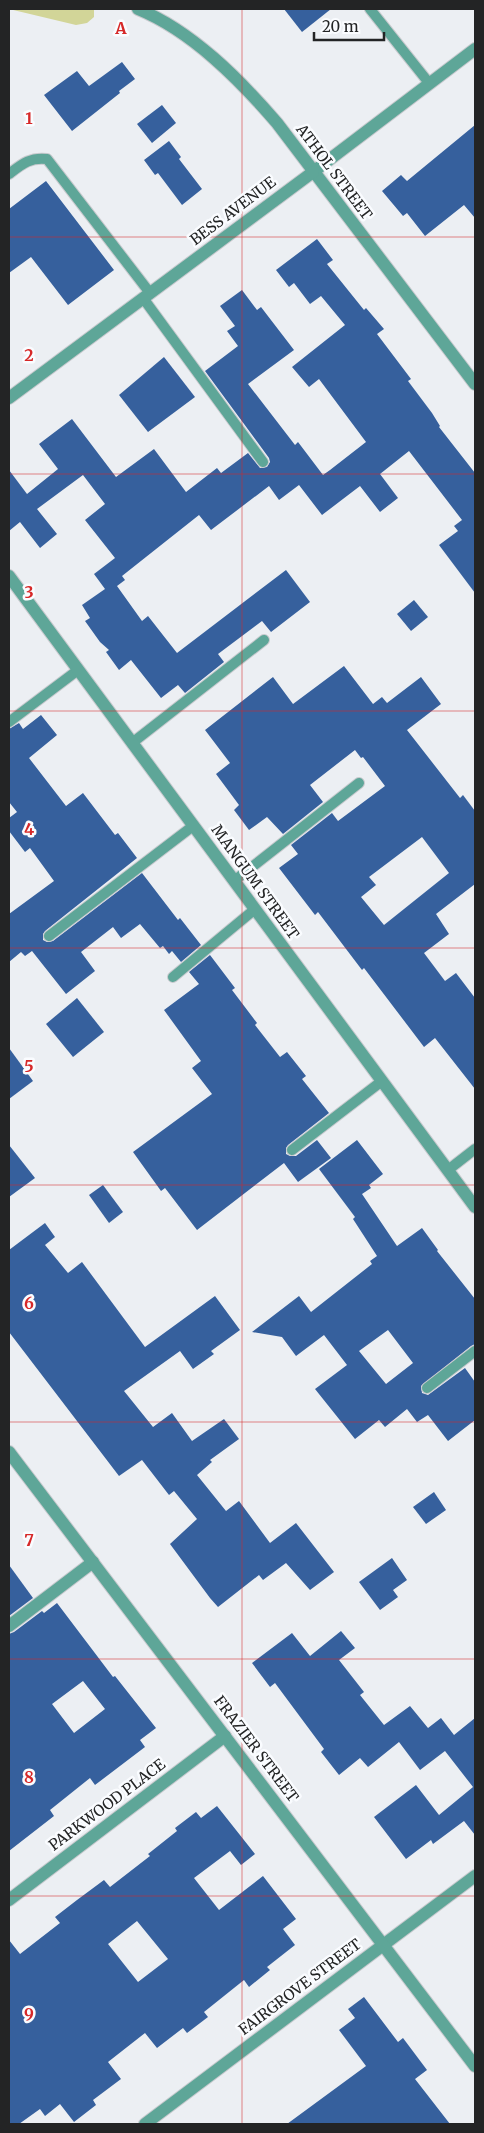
<svg xmlns="http://www.w3.org/2000/svg" width="484" height="2133" viewBox="0 0 484 2133" font-family="Merriweather,serif">
	<style>
		.green { fill: #d2d598 }
		.building { fill: #36609d; fill-rule: evenodd }
		.lines { fill: none; stroke-linecap: round; stroke-linejoin: round }
		.service-casing { stroke: #c8cace; stroke-width: 12 }
		.minor-casing { stroke: #c8cace; stroke-width: 14 }
		.tertiary-casing { stroke: #c8cace; stroke-width: 14 }
		.service { stroke: #5ea698; stroke-width: 10 }
		.minor { stroke: #5ea698; stroke-width: 12 }
		.tertiary { stroke: #5ea698; stroke-width: 12 }
		.grid { fill: none; stroke: #d62828; stroke-width: 1; stroke-opacity: 0.55 }
		.labels { text-anchor: middle; stroke-width: 5; stroke-linejoin: round; paint-order: stroke }
		.street-label { font-size: 15px; fill: #232425; stroke: #fafcff }
		.grid-label { font-size: 16px; text-anchor: middle; font-weight: bold; fill: #d62828; stroke: #fafcff; stroke-width: 5; stroke-linejoin: round; paint-order: stroke }
	</style>
	<rect width="100%" height="100%" fill="#eceff3"/>
	<path class="green" d="M9 9H94V17L87 23 76 25Z"/>
	<g class="building">
		<path d="M284 9H331L302 32Z"/>
		<path d="M122 62 135 79 119 91 120 93 72 131 44 95 77 71 89 86Z"/>
		<path d="M162 105 176 123 152 143 137 124Z"/>
		<path d="M475 125V218L464 205 425 236 407 213 403 216 382 191 401 175 407 181Z"/>
		<path d="M169 141 181 157 179 159 202 189 182 205 158 173 155 175 144 160Z"/>
		<path d="M46 181 114 270 68 305 31 257 9 273V209Z"/>
		<path d="M317 239 333 260 327 264 364 310 366 308 384 329 377 334 411 379 408 381 432 413 440 426 439 427 475 473V593L439 545 458 531 454 526 462 520 409 451 380 474 398 498 380 512 360 486 322 515 299 485 279 500 269 486 211 530 199 515 122 576 125 580 117 586 142 621 148 616 177 653 286 570 310 602 271 632 262 621 218 654 224 662 185 693 178 685 161 698 131 660 119 670 106 652 109 650 100 642 85 621 90 618 82 605 105 589 94 574 115 558 85 520 105 504 83 475 37 509 57 534 40 548 20 522 9 531V470L27 494 58 469 39 444 72 419 116 477 154 449 186 492 217 468 221 473 248 453 260 468 267 467 270 462 269 458 205 371 238 346 227 331 235 326 220 306 242 290 257 310 261 307 294 350 248 384 295 445 298 442 323 475 330 470 366 442 319 379 309 387 292 367 345 325 321 296 310 304 294 283 289 287 276 270Z"/>
		<path d="M164 357 195 397 148 432 119 395Z"/>
		<path d="M414 600 428 617 411 631 397 614Z"/>
		<path d="M344 666 373 704 382 697 387 703 421 677 441 704 407 730 460 798 463 795 475 811V884L436 914 449 934 424 953 445 981 456 973 475 998V1089L435 1038 424 1047 364 968 362 970 318 912 315 915 279 868 298 854 291 845 332 813 338 821 385 786 363 757 361 758 355 750 310 785 323 802 283 834 267 817 249 830 234 810 239 805 216 774 230 763 205 730 273 677 293 704ZM422 837 449 873 384 925 361 897 376 885 369 877Z"/>
		<path d="M41 715 57 735 29 758 66 806 83 793 115 835 118 833 137 858 45 931 43 934V940L47 942 53 941 142 873 178 920 180 918 201 945 181 962 172 951 169 954 163 946 160 948 140 924 121 938 113 927 81 952 95 971 66 994 32 951 25 956 21 952 9 962V914L54 881 30 848 25 852 9 831V818L17 812 9 802V729L19 723 23 729Z"/>
		<path d="M210 955 235 988 232 990 257 1023 255 1025 280 1057 287 1052 306 1076 302 1079 329 1113 288 1145 286 1148V1154L290 1156H296L317 1140 331 1158 298 1182 284 1163 197 1230 165 1188 161 1191 133 1152 212 1094 192 1068 201 1061 164 1010 199 984 189 972Z"/>
		<path d="M77 998 104 1032 73 1057 46 1024Z"/>
		<path d="M9 1048 33 1081 9 1099Z"/>
		<path d="M357 1140 383 1174 369 1185 371 1188 362 1194 397 1246 422 1228 438 1250 437 1251 475 1299V1344L471 1346 421 1386 422 1393 428 1395 465 1368 475 1382V1420L448 1441 428 1415 417 1422 407 1409 385 1427 379 1420 355 1439 315 1389 347 1365 324 1335 296 1356 282 1337 252 1332 299 1296 311 1312 372 1264 370 1261 377 1256 353 1219 355 1217 319 1169ZM388 1330 413 1363 386 1384 359 1351Z"/>
		<path d="M9 1145 35 1178 9 1197Z"/>
		<path d="M103 1185 123 1212 109 1223 89 1195Z"/>
		<path d="M45 1223 55 1237 45 1245 68 1273 82 1262 145 1347 215 1296 240 1330 211 1351 214 1354 193 1369 180 1351 124 1391 153 1427 172 1413 192 1441 224 1419 239 1439 210 1460 212 1462 197 1475 226 1511 239 1501 270 1543 296 1523 334 1572 310 1590 286 1563 263 1580 259 1575 218 1607 210 1598 170 1544 197 1519 174 1491 169 1495 142 1460 119 1476 9 1332V1250Z"/>
		<path d="M434 1492 446 1510 426 1524 413 1507Z"/>
		<path d="M392 1558 407 1580 393 1590 398 1597 380 1610 359 1582Z"/>
		<path d="M9 1565 33 1598 9 1616Z"/>
		<path d="M57 1603 113 1677 115 1676 156 1728 140 1740 145 1747 95 1785 90 1778 50 1810 54 1816 9 1851V1634L14 1632 42 1611 44 1613ZM83 1681 105 1709 74 1733 52 1704Z"/>
		<path d="M341 1631 355 1648 339 1660 364 1692 360 1695 384 1725 410 1706 428 1728 441 1718 454 1735 475 1718V1835L464 1821 433 1844 431 1840 406 1859 374 1817 416 1785 439 1815 473 1787 445 1751 420 1770 399 1742 368 1767 360 1758 339 1775 321 1752 324 1749 275 1683 270 1687 252 1663 292 1633 310 1656Z"/>
		<path d="M217 1806 255 1854 241 1865 230 1851 194 1878 219 1910 263 1876 296 1919 283 1929 295 1945 267 1967 270 1970 249 1987 244 1980 204 2012 208 2017 187 2033 183 2028 157 2048 145 2033 108 2062 121 2079 93 2100 96 2105 74 2122 60 2104 45 2116 40 2109 19 2124H9V1940L20 1954 60 1923 55 1917 77 1900 104 1880 110 1887 150 1856 148 1854 177 1831 175 1828 196 1812 201 1818ZM137 1921 168 1959 138 1982 108 1944Z"/>
		<path d="M364 1997 398 2042 403 2038 427 2070 415 2079 450 2124H287L366 2066 339 2030 355 2018 348 2009Z"/>
	</g>
	<g class="lines">
		<g class="service-casing">
			<g id="service">
				<path d="M370 9 429 83"/>
				<path d="M9 174C22 164 30 157 47 159L150 293"/>
				<path d="M143 298 263 462"/>
				<path d="M9 722 78 670"/>
				<path d="M132 743 264 640"/>
				<path d="M234 881 359 783"/>
				<path d="M49 936 193 826"/>
				<path d="M173 977 255 909"/>
				<path d="M292 1150 382 1081"/>
				<path d="M448 1170 475 1149"/>
				<path d="M427 1388 475 1351"/>
			</g>
		</g>
		<g class="minor-casing">
			<g id="minor">
				<path d="M313 172 475 49"/>
				<path d="M9 576 475 1207"/>
				<path d="M9 1626 93 1562"/>
				<path d="M9 1900 225 1736"/>
				<path d="M145 2124 475 1876"/>
			</g>
		</g>
		<g class="tertiary-casing">
			<g id="tertiary">
				<path d="M138 9C192 31 240 80 277 123L475 384"/>
				<path d="M9 398 313 172"/>
				<path d="M9 1452 475 2066"/>
			</g>
		</g>
		<use href="#service" class="service"/>
		<use href="#minor" class="minor"/>
		<use href="#tertiary" class="tertiary"/>
	</g>
	<path class="grid" d="M242 9V2124M9 237H475M9 474H475M9 711H475M9 948H475M9 1185H475M9 1422H475M9 1659H475M9 1896H475"/>
	<g class="labels">
		<g class="street-label">
			<text transform="translate(334 172) rotate(53)" y="5">ATHOL STREET</text>
			<text transform="translate(233 211) rotate(-37)" y="5">BESS AVENUE</text>
			<text transform="translate(255 882) rotate(54)" y="5">MANGUM STREET</text>
			<text transform="translate(256 1749) rotate(53)" y="5">FRAZIER STREET</text>
			<text transform="translate(107 1805) rotate(-37)" y="5">PARKWOOD PLACE</text>
			<text transform="translate(300 1987) rotate(-37)" y="5">FAIRGROVE STREET</text>
		</g>
	</g>
	<g class="grid-label">
		<text x="121" y="34">A</text>
		<text x="29" y="124">1</text>
		<text x="29" y="361">2</text>
		<text x="29" y="598">3</text>
		<text x="29" y="835">4</text>
		<text x="29" y="1072">5</text>
		<text x="29" y="1309">6</text>
		<text x="29" y="1546">7</text>
		<text x="29" y="1783">8</text>
		<text x="29" y="2020">9</text>
	</g>
	<rect width="484" height="2133" fill="none" stroke="#232425" stroke-width="20"/>
	<path d="M314 32v8h70v-8" fill="none" stroke="#232425" stroke-width="2.5"/>
	<text x="322" y="32" font-size="15" fill="#232425" stroke="#fafcff" stroke-width="4" paint-order="stroke">20 m</text>
</svg>
